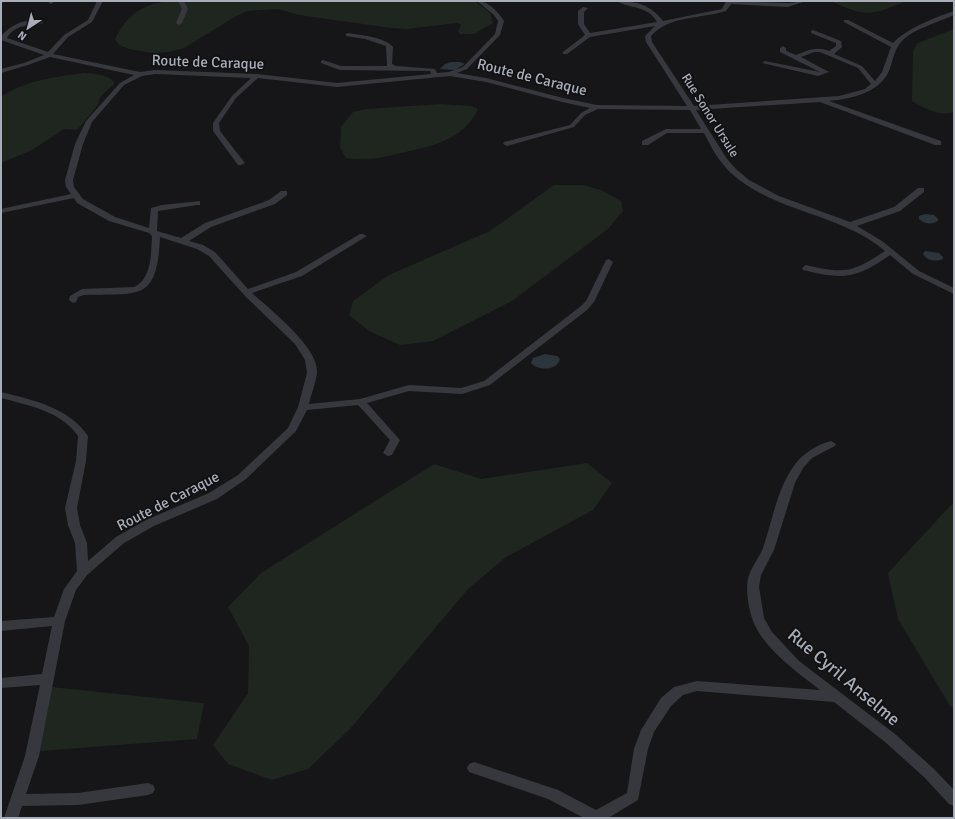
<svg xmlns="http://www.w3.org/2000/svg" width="955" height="819" viewBox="0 0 955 819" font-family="Signika,sans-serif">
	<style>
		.green { fill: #1e261f }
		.water { fill: #2c353c }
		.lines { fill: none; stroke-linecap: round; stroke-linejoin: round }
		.minor { fill: #37383d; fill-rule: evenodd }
		.labels { text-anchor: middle; stroke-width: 3.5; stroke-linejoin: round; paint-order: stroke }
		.far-street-label { font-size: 13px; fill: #a8adb8; stroke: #111113 }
		.street-label { font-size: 15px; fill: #a8adb8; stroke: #111113 }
		.near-street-label { font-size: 18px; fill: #a8adb8; stroke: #111113 }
	</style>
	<rect width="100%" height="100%" fill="#161618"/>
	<g class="green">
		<path d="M169 1H475L490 13 493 23 474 34H460L458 31 461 25 457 23 407 29 391 28 299 15 278 9 248 11 238 15 184 48 170 52 152 53 129 49 119 45 115 39C128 14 141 5 169 1Z"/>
		<path d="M831 1H906C871 16 865 17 831 1Z"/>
		<path d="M954 29V112C940 117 924 108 912 101L913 51 918 43Z"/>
		<path d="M84 73C95 74 108 74 115 83L101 96 97 106 77 130 64 129 32 150 1 163V97C25 80 56 77 84 73Z"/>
		<path d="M440 104 471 106 478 109C464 140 432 146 401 153 380 158 368 161 346 158L340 147 341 127 353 112 366 109Z"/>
		<path d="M554 185H583L601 190 621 201 623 211 608 229 512 301 433 341 400 345 369 331 349 315 353 301 389 275 490 231Z"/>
		<path d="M587 463 612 483 593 510 506 557 468 589 350 729 308 769 272 780 228 764 213 745 248 693 249 646 228 607 261 573 434 464 481 479Z"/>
		<path d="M954 504V708L950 706 898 619 888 573 950 506Z"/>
		<path d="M51 687 204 703 197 739 40 751Z"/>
	</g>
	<g class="water">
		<path d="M451 62H460L465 64 455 70 440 69 445 64Z"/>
		<path d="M925 214 934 215 938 219V221C932 225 924 224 919 219V216Z"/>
		<path d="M925 251 939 253 943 257V259C936 262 927 261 923 254Z"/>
		<path d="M545 354 557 356 560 359C557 371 538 371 531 363L533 358Z"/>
	</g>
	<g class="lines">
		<g class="minor">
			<path d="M1 1H5L1 4Z"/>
			<path d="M49 1H55L51 4 49 3Z"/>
			<path d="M97 1H103L92 22 68 37 53 54 140 72 155 70 257 74 337 83 431 74 430 71H428L340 70 321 63V61L323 60 341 66H387L386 46 365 39 346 36V34L348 33C360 35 385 37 393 47L392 64 396 66 435 69 437 73 449 72 463 67 495 34 498 21 494 15 477 1C489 1 498 12 504 21L500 35 467 69 457 73 486 78 563 98 597 105 687 106 646 42 645 36 655 26 590 37 567 54H563V52L585 35 578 24V11L583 7 588 8 584 12V24L590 33 657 22C648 5 630 9 616 1 637 1 651 5 663 21L722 9 726 1 788 3 806 1 788 7 731 4 726 11C701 19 670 15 651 36L652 42 694 106 839 96 865 89 871 84 858 68 820 52H814L801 57 829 72 818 76 762 63 765 61 820 72 780 52V48L783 46 786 48V51L796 55C808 50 817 46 829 51L836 46V43L811 33V31L813 30 841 41 842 47 834 54 862 66 875 81 882 72 891 47 844 22V20H848L893 43C906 29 936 17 954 11V15C939 22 913 29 902 41 894 49 893 61 889 71 879 93 851 99 829 101L941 141V145H935L820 102 696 110 727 159 736 169 749 180 779 196 850 222 894 207 918 188H924V192L900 211 857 226 882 241 919 271 954 288V294L913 274 890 255C856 279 843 280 803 270L802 268 806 265C844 274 852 273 885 251 840 213 775 213 731 173 719 162 711 147 704 133H667L648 145H642V141L666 129H701L690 110 598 109 585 115 574 127 507 146 503 144 504 142 570 125 581 113 590 108 562 102 486 82 450 76 337 87 258 78 236 98 219 123 220 131 245 163 241 165H238L213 131V123L232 96 251 78 155 74 142 76 124 85 92 122 83 144 73 180 74 187 83 199 115 217 149 228 151 208 162 205 200 201V205H197L158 211 157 231 181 238 205 223 269 200 281 191H287V195L275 204 211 227 189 241 203 245 215 252 248 289 296 272 360 234H363L367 236 302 276 252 293C270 310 319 347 317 373 316 383 311 394 309 404L360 399 409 385 461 388 484 381 581 306 586 301 606 260 609 259 613 262 594 302 587 310 490 385 462 394 409 391 367 403 400 440 392 455 388 456 383 453 390 440 358 405 307 410 296 431 246 479 217 499 154 526 124 543 87 575 76 590 65 621 39 756 26 794 78 793 148 783 153 785 155 789 153 793 148 795 78 805 22 806 18 818H4L25 756 40 685 1 688V678L42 674 52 626 1 631V621L54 617 64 589 77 571 75 543 68 525 65 508 76 461 78 436C61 411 27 405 1 398V392C33 400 68 407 88 436L86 461 77 508 80 525 87 543 88 561 116 537 146 520 209 493 238 475 288 428 298 407 307 373 305 360 295 344 246 297 209 256 197 249 160 237C157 303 139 293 84 295L78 297 76 302 73 303 69 300 70 296 82 289 134 287C152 279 151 253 152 236L149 233 109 221 77 203 74 198 1 213V209L71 194 66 187 65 180 75 144 86 121 120 83 134 75 50 57 28 65 1 73V69L24 63 44 55 1 40V36C12 24 25 18 43 21V23C29 26 15 24 7 38L48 52 64 35 88 20Z"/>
			<path d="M178 1H184L188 9 182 23 179 25 176 23 182 9Z"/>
			<path d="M831 441 836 444 835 446 812 458 803 468 795 483 774 550 761 575 759 587 764 618 772 632 799 661 895 734 934 769 954 790V806L949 804 924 777 885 742 834 702 697 691 683 695 671 706 654 732 648 749 638 800 608 818H584L548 799 469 772 467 768 469 764 474 762 558 790 596 810 627 793 634 749 641 730 661 698 674 687 697 681 820 690C797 672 761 647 752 618 748 606 745 587 749 575 752 566 759 558 763 548 772 522 778 485 796 463 804 453 818 444 831 441Z"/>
		</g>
	</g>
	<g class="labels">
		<g class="far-street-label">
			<text transform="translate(711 115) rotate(58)" y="5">Rue Sonor Ursule</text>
		</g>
		<g class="street-label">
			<text transform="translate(208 62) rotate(2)" y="5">Route de Caraque</text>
			<text transform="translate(532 77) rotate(14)" y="5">Route de Caraque</text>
			<text transform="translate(168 501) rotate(-27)" y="5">Route de Caraque</text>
		</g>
		<g class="near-street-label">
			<text transform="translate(844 677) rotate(40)" y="6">Rue Cyril Anselme</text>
		</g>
	</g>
	<rect width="955" height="819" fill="none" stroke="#a8adb8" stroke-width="4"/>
	<g transform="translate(28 28) rotate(216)" stroke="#111113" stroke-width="3" paint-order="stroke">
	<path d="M0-3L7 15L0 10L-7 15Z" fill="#a8adb8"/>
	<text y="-6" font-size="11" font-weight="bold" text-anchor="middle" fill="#a8adb8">N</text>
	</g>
</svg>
